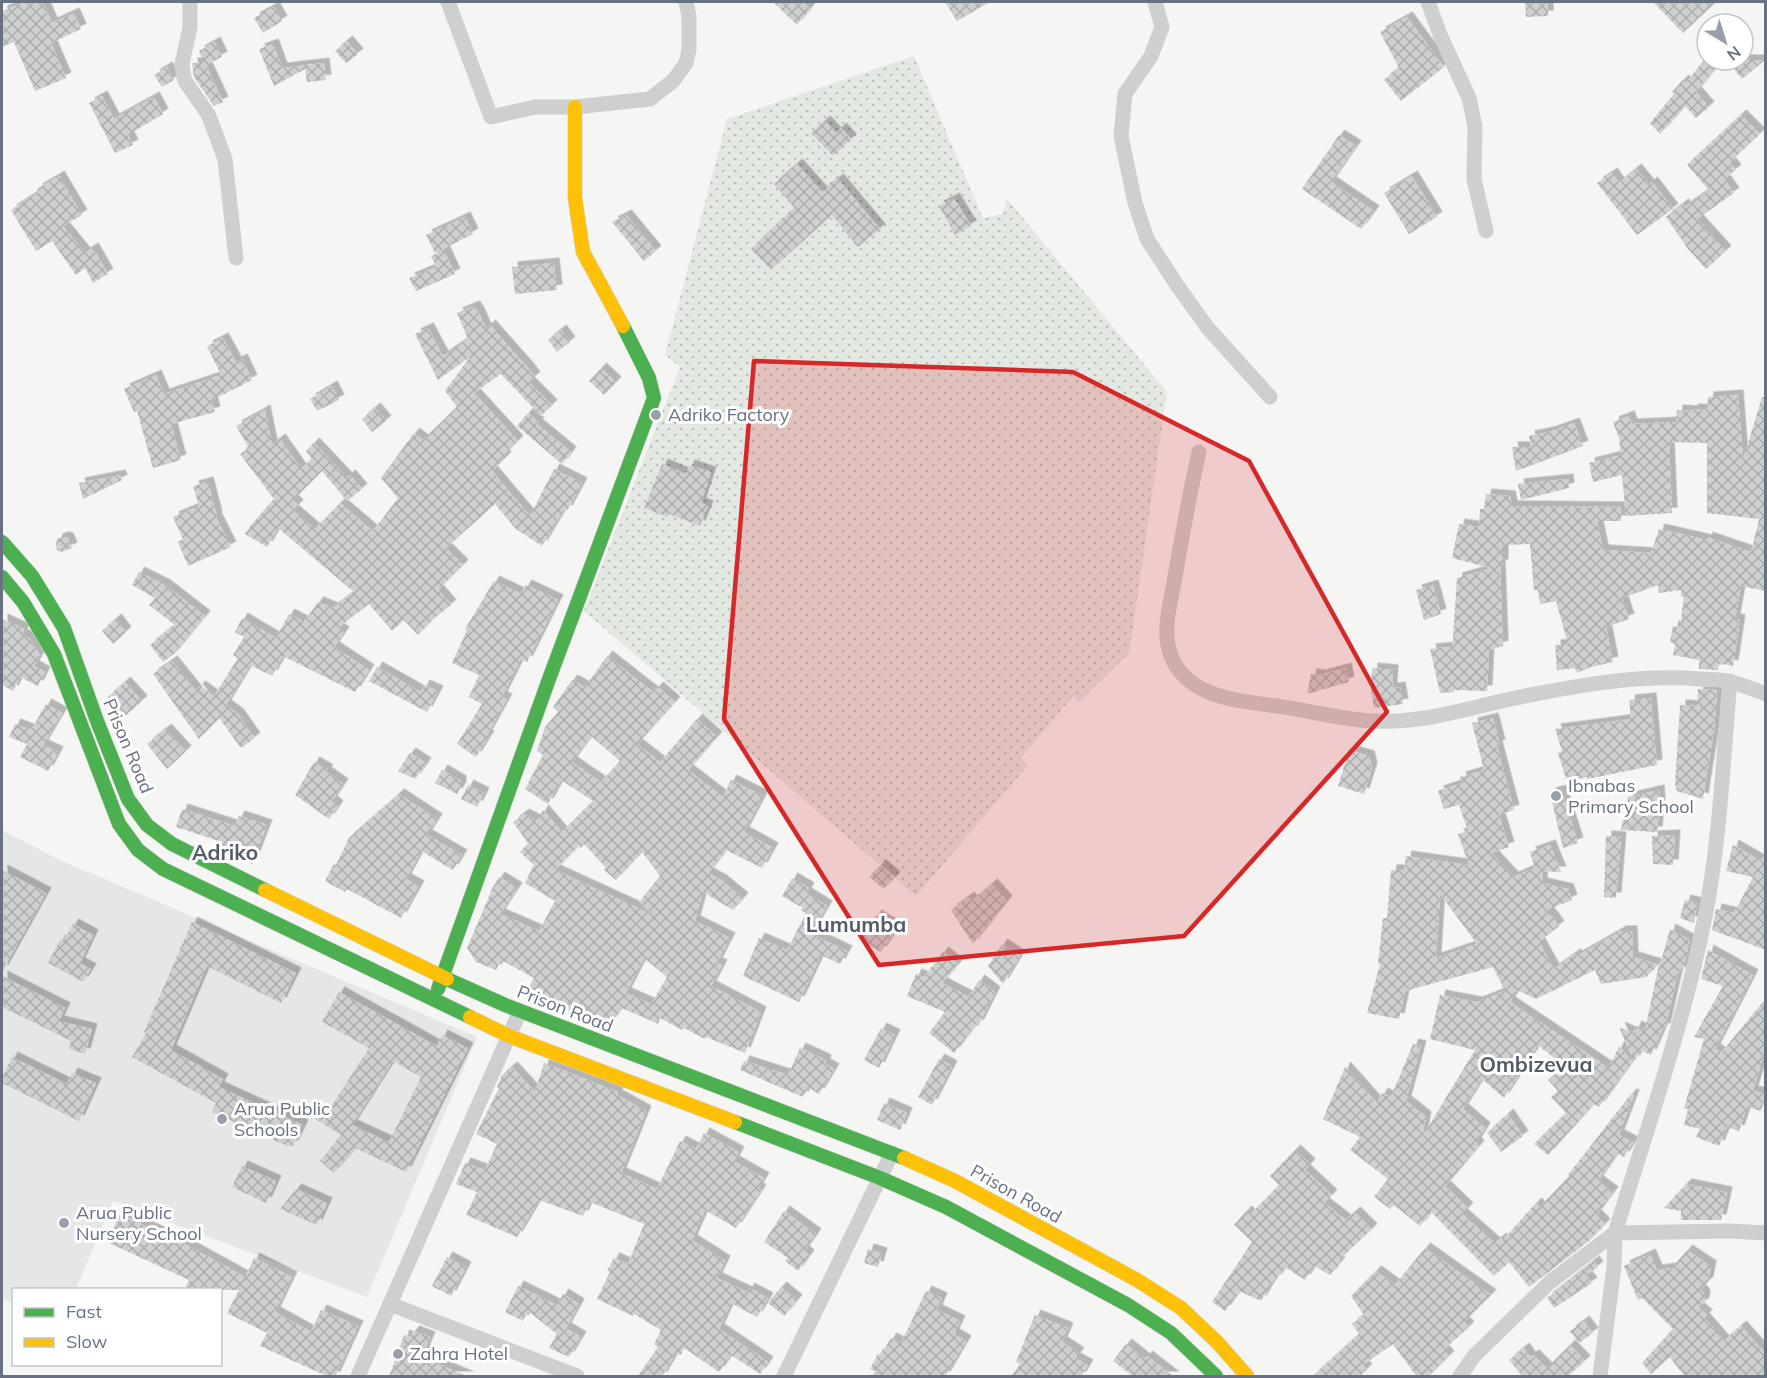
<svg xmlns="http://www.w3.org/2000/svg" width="1767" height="1378" viewBox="0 0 1767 1378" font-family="Mulish,sans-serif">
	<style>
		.built { fill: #e5e6e6 }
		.grass { fill: url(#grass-dots) }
		.building { fill: url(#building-cross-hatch); fill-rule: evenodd; filter: url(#shadow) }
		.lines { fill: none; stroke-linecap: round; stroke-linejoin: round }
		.fast-casing { stroke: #d1d1d2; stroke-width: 15 }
		.slow-casing { stroke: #d1d1d2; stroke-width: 15 }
		.street { stroke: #cecfcf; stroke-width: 15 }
		.fast { stroke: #4caf50; stroke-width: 14 }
		.slow { stroke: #ffc107; stroke-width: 14 }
		.marked { fill: #d62828; fill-opacity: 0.2; stroke: #d62828; stroke-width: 4.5; stroke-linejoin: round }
		.poi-dot { fill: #999faa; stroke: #fff; stroke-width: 2 }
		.labels { text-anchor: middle; stroke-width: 6; stroke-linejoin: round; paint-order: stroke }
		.poi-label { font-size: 18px; fill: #677182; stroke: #fff; text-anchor: start }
		.street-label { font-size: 18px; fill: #677182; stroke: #fff }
		.quarter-label { font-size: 21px; font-weight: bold; fill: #545c68; stroke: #fff }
	</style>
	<defs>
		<pattern id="grass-dots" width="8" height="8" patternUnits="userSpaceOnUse" patternTransform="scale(1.5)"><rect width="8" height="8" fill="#e4e8e2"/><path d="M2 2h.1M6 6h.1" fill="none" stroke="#bdc0bd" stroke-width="1.8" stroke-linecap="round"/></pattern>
		<pattern id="building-cross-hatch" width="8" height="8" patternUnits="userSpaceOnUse" patternTransform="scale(1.5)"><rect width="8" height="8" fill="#ced0d0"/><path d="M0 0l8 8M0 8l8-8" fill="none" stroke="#abadae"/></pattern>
		<filter id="shadow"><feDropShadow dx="5.5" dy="-5.5" stdDeviation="0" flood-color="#0004"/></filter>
	</defs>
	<rect width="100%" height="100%" fill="#f5f5f4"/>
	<path class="built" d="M2 830 62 861 477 1037 367 1297 113 1201 76 1289 14 1290 13 1303 2 1298Z"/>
	<path class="grass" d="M914 56 983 218 1002 214 1007 199 1167 392 1129 653 1079 702 1073 696 1021 758 1028 765 916 896 584 611 680 367 665 355 727 119Z"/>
	<g class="building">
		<path d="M25 2H43L52 23 74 13 81 29 51 43 66 78 35 91 14 42 2 47V11Z"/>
		<path d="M773 2H802L810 8 797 25Z"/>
		<path d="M945 2H990L957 21Z"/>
		<path d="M1525 2H1548V16L1526 17Z"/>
		<path d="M1653 2H1716L1683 33Z"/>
		<path d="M274 7 282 21 263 33 254 18Z"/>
		<path d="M1407 17 1444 67 1401 101 1384 80 1399 68 1380 32Z"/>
		<path d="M347 41 358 54 346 63 335 51Z"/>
		<path d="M215 42 222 57 206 65 223 102 214 106 194 77 192 64V63H204L199 51Z"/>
		<path d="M273 44 282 68 324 63 326 80 307 82 305 69 274 86 259 49Z"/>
		<path d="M1704 60H1722L1696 92 1709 107 1696 118 1685 106 1660 134 1650 123 1674 94 1672 92 1683 80 1686 83Z"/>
		<path d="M1726 60H1765L1742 79Z"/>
		<path d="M167 67 174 80 162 87 154 75Z"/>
		<path d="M102 96 114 119 154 97 163 114 128 135 133 145 115 153 89 103Z"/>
		<path d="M1741 115 1760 134 1730 162 1736 170 1724 179 1734 193 1697 219 1726 251 1706 269 1688 249 1666 217 1683 204 1685 207 1709 190 1687 165Z"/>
		<path d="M825 121 836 133 841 128 851 139 833 156 811 133Z"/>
		<path d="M1339 135 1356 146 1331 182 1374 211 1361 229 1302 189Z"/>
		<path d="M797 164 822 192 838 179 880 229 858 247 832 215 771 270 751 249 795 208 774 184Z"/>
		<path d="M1636 169 1649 185 1652 182 1673 209 1637 235 1597 183 1612 173 1619 183Z"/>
		<path d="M59 176 82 215 63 226 85 253 93 248 108 274 93 283 85 268 76 275 52 241 36 251 11 210 39 192 37 189Z"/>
		<path d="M1412 176 1437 217 1409 234 1384 193Z"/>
		<path d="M954 198 971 226 955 235 939 206Z"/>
		<path d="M626 215 656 251 644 261 612 222Z"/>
		<path d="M465 217 473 234 435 253 426 235Z"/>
		<path d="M444 250 455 274 416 291 409 278 436 267 431 256Z"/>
		<path d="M554 263 557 290 515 294 512 267Z"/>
		<path d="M474 306 478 311 486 329 490 325 528 368 535 377 529 382 552 405 541 416 501 374 474 393 518 441 504 455 506 457 492 471 530 516 554 469 582 483 567 511 564 509 542 546 516 529 495 504 446 548 463 565 438 590 451 605 432 620 418 635 404 620 392 631 369 604 338 628 344 632 334 647 369 670 355 692 283 656 272 676 250 665 226 705 238 714 255 738 241 748 219 718 199 739 153 674 172 661 201 697 202 695 197 689 200 686 214 696 238 658 233 655 244 637 235 632 242 618 276 638 289 614 304 622 318 602 333 608 354 592 278 528 267 547 245 534 251 525 274 499 240 454 249 448 236 426 265 410 272 445 280 439 301 469 312 459 306 451 314 443 347 478 350 475 362 489 347 501 322 471 293 500 298 505 293 510 315 529 340 503 373 531 398 498 381 478 414 433 423 440 457 407 445 391 470 357 438 380 415 334 428 328 443 356 468 339 457 313Z"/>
		<path d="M561 330 570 342 557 352 548 340Z"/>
		<path d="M223 338 236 362 242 359 252 380 212 400 215 412 171 424 181 460 153 468 137 411 134 412 124 389 156 375 164 394 221 375 207 346Z"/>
		<path d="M601 368 616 382 604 395 589 381Z"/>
		<path d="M332 386 339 400 317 411 310 399Z"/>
		<path d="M1738 395 1743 460 1762 397 1766 398V591L1741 586 1735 619 1740 620 1733 666 1719 663 1718 670 1699 669V660L1673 655 1675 644 1670 642 1673 626 1680 627 1684 597 1681 596V590L1659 593 1658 585 1622 598 1629 619 1606 627 1613 662 1591 667 1577 673 1575 668 1557 670 1555 645 1568 644 1556 601 1540 604 1538 590H1534L1530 544 1503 545V565H1500L1503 646 1489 650 1487 691 1454 690V692L1440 693 1430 649 1450 647 1452 653 1457 578 1491 568 1452 558 1459 524 1479 527 1480 509H1484L1486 494 1510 496 1512 506 1621 507V521H1597L1603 550 1651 553 1659 529 1707 540V537L1751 552 1759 519 1707 513V443L1669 442 1672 513 1626 516 1622 475 1593 482 1589 463 1621 455 1619 438 1613 422 1629 416 1632 424 1676 422 1677 410 1692 411 1693 409 1707 410 1708 397Z"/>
		<path d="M375 408 386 421 372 432 362 419Z"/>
		<path d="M528 413 539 423 537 424 571 452 562 464 517 426Z"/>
		<path d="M1574 423 1583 446 1516 471 1512 447H1531L1529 436 1549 432Z"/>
		<path d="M662 464 686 474 689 465 711 472 701 503 708 506 700 526 669 514 668 517 644 508Z"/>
		<path d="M120 475 122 480 83 499 79 483Z"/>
		<path d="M1568 479 1569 488 1521 500 1518 484Z"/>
		<path d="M208 482 217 517H216L231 547 188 566 178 542 183 539 173 517 199 506 193 486Z"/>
		<path d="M63 537 68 538 72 548 62 552 57 550 56 545 57 539Z"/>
		<path d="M139 572 165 585 205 616 174 654 163 662 150 645 175 625 149 605 155 598 132 585Z"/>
		<path d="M494 581 521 594 526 585 558 600 527 662 521 659 502 697 507 699 487 735 489 736 476 757 457 744 482 704 469 697 479 675 452 663 467 630 465 629Z"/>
		<path d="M1433 585 1441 614 1424 620 1416 590Z"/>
		<path d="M2 619 24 629 22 634 30 639 40 655 34 666 45 672 38 686 20 677 13 691 2 685Z"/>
		<path d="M116 619 126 632 113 644 102 631Z"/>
		<path d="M607 656 653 692 658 687 675 702 637 744 660 762 697 719 717 737 688 770 723 797 731 780 763 796 744 832 773 848 762 868 726 850 708 873 721 880 743 898 733 910 703 892 695 921 730 938 717 963 722 965 711 986 761 1012 745 1053 706 1037 705 1039 684 1028 682 1030 660 1018 658 1024 622 1008 609 1024 574 1013 529 987 534 978 501 960 496 970 476 962 467 948 491 892H490L499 877 517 888 500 914 539 931 555 901 525 883 534 865 520 852 528 843 513 822 524 814 537 821 543 810 562 832 593 801 561 780 548 804 525 789 543 755 537 751 545 727 558 712 553 707 572 680 585 687ZM591 736 620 761 601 782 572 762ZM584 844 606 868 604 870 616 880 642 852 660 876 639 902 653 915 555 870 579 846 581 848ZM644 958 667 977 651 1004 626 993Z"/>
		<path d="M377 667 421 692 424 685 438 691 427 712 369 681Z"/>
		<path d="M1346 668 1349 682 1307 694 1311 674 1320 675Z"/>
		<path d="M1372 668 1393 670 1392 688 1400 687 1403 704 1374 708 1371 690Z"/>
		<path d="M125 682 142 701 125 716 108 697Z"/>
		<path d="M1698 689 1717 690 1714 731 1703 799 1677 791 1675 784 1680 705 1697 706Z"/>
		<path d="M1651 698 1657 765 1587 779V777L1567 782 1558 753 1562 751 1555 729 1631 719 1629 700Z"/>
		<path d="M46 704 62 713 43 745 58 752 48 771 20 757 27 744 9 737 15 724 31 730Z"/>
		<path d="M1493 718 1500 745 1497 746 1514 810 1499 815 1509 847 1491 853 1513 877 1535 868 1530 852 1550 845 1561 872 1543 871 1542 883 1568 889 1572 900 1547 910 1559 926 1539 942 1554 969 1575 954 1577 956 1621 931H1632L1633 957 1660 965 1670 929 1690 940 1682 973 1678 972 1665 1029 1663 1028 1651 1055 1640 1050 1634 1062 1619 1027 1633 1033 1636 1026 1645 1030 1659 964 1646 977 1601 984 1595 970 1536 999 1517 990 1510 1002 1609 1068 1619 1046 1632 1061 1599 1107 1594 1104 1548 1155 1534 1144 1566 1113 1551 1097 1558 1091 1548 1080 1564 1066 1538 1045 1504 1098 1482 1079 1463 1109 1485 1128 1476 1143 1479 1146 1445 1186 1468 1208 1462 1214 1495 1243 1501 1238 1503 1240 1536 1203 1540 1207 1569 1176 1568 1175 1631 1094 1634 1095 1619 1135 1633 1142 1624 1157 1617 1153 1598 1181 1613 1192 1596 1215 1605 1224 1589 1241 1529 1287 1509 1262 1494 1276 1431 1212 1420 1226 1394 1205 1390 1209 1374 1197 1388 1179 1350 1150 1360 1137 1323 1119 1345 1067 1377 1103 1382 1093 1391 1097 1413 1044 1421 1046 1406 1101 1426 1117 1422 1137 1475 1050 1430 1039 1440 995 1477 1002 1505 991 1493 967 1405 991 1399 1019 1367 1013 1380 964 1378 963 1383 918H1387L1391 870H1404L1406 856 1469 865 1458 834 1468 831 1459 805 1444 809 1438 791 1462 783 1460 777 1484 770 1472 723ZM1440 894 1477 944 1436 958Z"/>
		<path d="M166 729 186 751 167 769 147 744Z"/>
		<path d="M1349 750 1369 756 1372 768 1364 794 1338 786Z"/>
		<path d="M410 753 426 763 415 779 398 771Z"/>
		<path d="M314 762 328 770 326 772 343 784 332 801 338 806 329 819 295 795Z"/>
		<path d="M442 770 461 781V787L457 794 435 783Z"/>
		<path d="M468 785 484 793 477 807 461 799Z"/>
		<path d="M1561 790 1578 843 1563 848 1550 793Z"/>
		<path d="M1659 790 1660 802 1657 832 1621 830 1628 797Z"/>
		<path d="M399 794 437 819 427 835 462 855 453 870 421 851 406 879 419 886 401 918 347 889 345 892 325 881 334 864 336 865 349 838Z"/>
		<path d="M182 809 235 826 239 816 267 825 252 864 219 852 222 842 176 827Z"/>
		<path d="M1675 835 1673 865 1653 864 1652 836Z"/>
		<path d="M1606 836 1621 837 1616 898 1604 897Z"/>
		<path d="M1733 845 1761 861 1766 853V950L1712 930 1716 909 1734 913 1753 877 1726 871Z"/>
		<path d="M881 865 895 877 884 889 869 877Z"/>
		<path d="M2 870 46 893 2 972Z"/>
		<path d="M792 878 809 888 806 893 827 906 811 934 847 951 840 964 821 955 799 1002 743 976 759 938 787 950 806 913 801 910 803 908 782 896Z"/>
		<path d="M992 884 1007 901 973 944 951 910 969 897 972 901Z"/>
		<path d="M1685 900 1697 903 1694 923 1680 918Z"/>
		<path d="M876 915 897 928 881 952 861 940Z"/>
		<path d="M192 922 296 973 281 1003 207 966 171 1050 223 1079 219 1087 303 1125 293 1146H287L212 1112 216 1103 132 1057 146 1033 144 1032Z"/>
		<path d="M73 924 93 935 80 963 91 969 83 982 48 963 60 940 63 942Z"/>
		<path d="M1002 944 1020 956 1003 984 988 966Z"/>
		<path d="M1708 950 1753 975 1715 1049 1721 1053 1766 998V1047L1753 1091 1766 1094 1761 1111 1747 1107 1739 1131 1727 1127 1719 1146 1696 1137 1700 1129 1684 1125 1688 1109 1684 1108 1704 1039 1694 1037 1723 986 1701 979Z"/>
		<path d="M943 952 958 964 942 983 969 997 979 980 995 992 978 1026 976 1024 954 1053 929 1033 945 1012 907 996 916 974 924 977Z"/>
		<path d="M2 976 65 1008 59 1021 92 1029 85 1054 69 1049 71 1041 2 1007Z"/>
		<path d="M339 992 437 1046 442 1035 468 1048 406 1172 355 1148 334 1173 320 1161 341 1135 314 1118 318 1110 327 1113 369 1048 322 1022ZM393 1061 421 1077 389 1142 352 1125Z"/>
		<path d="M881 1028 895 1035 879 1068 864 1060Z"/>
		<path d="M800 1048 826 1060 825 1064 834 1069 819 1094 808 1087 803 1097 740 1070 744 1061 788 1075Z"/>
		<path d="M12 1057 67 1084 72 1073 96 1083 79 1121 2 1083V1078Z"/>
		<path d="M939 1059 952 1066 932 1105 918 1097Z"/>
		<path d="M544 1063 618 1092 617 1095 646 1111 621 1173 657 1189 680 1141 696 1149 704 1133 739 1152 734 1161 764 1178 758 1188 761 1190 736 1228 705 1210 692 1240 725 1261 717 1278 747 1292 749 1288 768 1298 757 1317 731 1303 719 1329 768 1362 760 1374 731 1355 719 1372 684 1348 681 1355 676 1353 662 1377H637L658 1347 654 1344 661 1330 634 1314 633 1316 597 1299 610 1272 607 1271 614 1258 628 1264 644 1224 590 1202 583 1216 539 1200 517 1237 466 1215 477 1192 456 1184 465 1163 485 1170 497 1144 476 1134 499 1088 497 1087 502 1075 512 1067 535 1092Z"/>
		<path d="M884 1103 907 1113 900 1130 877 1120Z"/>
		<path d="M1508 1114 1523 1136 1501 1152 1487 1133Z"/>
		<path d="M1295 1150 1310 1164 1305 1170 1332 1195 1324 1203 1346 1220 1355 1212 1372 1229 1338 1261 1340 1262 1330 1275 1314 1266 1305 1280 1285 1267 1276 1280 1274 1279 1261 1301 1239 1291 1225 1311 1212 1302 1252 1242 1234 1225 1246 1211 1250 1215 1279 1185 1270 1176Z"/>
		<path d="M242 1166 276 1181 266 1203 232 1187Z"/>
		<path d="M1686 1184 1727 1192 1721 1220H1681V1211L1664 1208Z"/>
		<path d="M296 1189 327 1203 317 1225 280 1209Z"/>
		<path d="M784 1211 816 1234 804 1251 809 1255 798 1271 785 1261 788 1258 764 1242Z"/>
		<path d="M120 1214 185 1244 245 1277 254 1258 292 1277 275 1312 311 1332 321 1310 358 1326 335 1377H329L260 1346 267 1333 227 1313 239 1290H184L189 1280 107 1242Z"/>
		<path d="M1425 1248 1491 1295 1464 1322 1469 1327 1443 1350 1449 1356 1428 1377H1417L1393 1344 1363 1365 1367 1369 1359 1377H1312L1359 1334 1352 1324 1364 1315 1351 1296 1376 1271 1395 1285Z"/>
		<path d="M868 1249 882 1253 878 1267 864 1263Z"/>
		<path d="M1687 1250 1711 1266 1708 1282 1700 1289 1705 1295 1704 1303 1698 1307 1707 1315 1704 1318 1724 1341 1741 1326 1766 1354V1377H1685L1670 1357 1651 1374 1642 1363 1673 1329 1642 1298 1638 1300 1624 1266 1650 1254 1657 1270 1672 1268Z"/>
		<path d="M447 1257 466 1267 451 1296 432 1286Z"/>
		<path d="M1594 1261 1598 1267 1586 1275 1592 1283 1554 1308 1547 1298Z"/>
		<path d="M518 1286 557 1305 563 1294 579 1304 566 1328 581 1337 569 1357 549 1348 557 1334 528 1311 523 1321 505 1312Z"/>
		<path d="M781 1287 797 1300 784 1316 768 1303Z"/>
		<path d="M926 1291 942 1298 937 1310 960 1321 954 1334 966 1341 945 1377H872L875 1371 870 1369 878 1354 881 1355 891 1338 901 1343Z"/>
		<path d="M1035 1315 1068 1328 1062 1342 1079 1353 1075 1358 1088 1365 1081 1377H1011L1020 1364 1016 1362Z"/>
		<path d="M1584 1321 1593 1333 1579 1343 1570 1331Z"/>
		<path d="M414 1331 430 1337 425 1349 429 1352 426 1359 469 1377H389L404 1335 409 1337Z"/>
		<path d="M1126 1344 1145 1359 1147 1356 1174 1377H1134L1113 1361Z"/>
		<path d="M1570 1345 1585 1361 1567 1377H1523L1509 1360 1524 1348 1530 1357 1534 1355 1547 1368Z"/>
	</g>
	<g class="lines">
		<g class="fast-casing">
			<g id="fast">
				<path d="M2 542 32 576 64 628 97 721 128 799 147 825 172 844 265 890"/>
				<path d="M2 577 23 602 54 654 119 824 138 850 163 869 470 1017"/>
				<path d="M447 979 505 1005 904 1158"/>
				<path d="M438 989 549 679 654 398 649 378 623 326"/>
				<path d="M735 1122 880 1178 946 1207 1128 1305 1171 1333 1216 1376"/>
			</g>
		</g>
		<g class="slow-casing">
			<g id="slow">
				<path d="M575 107V198L583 252 623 326"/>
				<path d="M265 890 447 979"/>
				<path d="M470 1017 509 1036 735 1122"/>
				<path d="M904 1158 955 1181 1137 1280 1181 1308 1218 1343 1247 1376"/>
			</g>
		</g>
		<g class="street">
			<path d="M190 2V27L182 64 183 73 185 81 208 114 225 159 236 258"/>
			<path d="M448 2 491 117 535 107H575L650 99 674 80 686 63 689 50V16L686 2"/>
			<path d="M1155 2 1162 27 1151 56 1125 94 1121 136 1135 203 1147 239 1177 285 1207 327 1270 397"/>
			<path d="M1428 2 1441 37 1469 98 1475 126 1474 179 1486 231"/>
			<path d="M1199 452C1190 493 1182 535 1175 577 1171 601 1162 629 1170 653 1187 704 1254 701 1296 709 1328 715 1362 723 1395 721 1438 719 1473 707 1515 698 1575 686 1638 674 1700 679 1710 680 1721 679 1731 682 1743 685 1755 690 1766 694"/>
			<path d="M390 1304 577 1376"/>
			<path d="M358 1376 520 1011"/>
			<path d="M784 1376 892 1153"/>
			<path d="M1460 1376 1474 1356 1550 1282 1615 1233 1730 1231 1766 1233"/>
			<path d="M1600 1376 1614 1267 1615 1233C1647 1129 1683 1025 1705 917 1720 841 1723 759 1730 681"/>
		</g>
		<use href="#fast" class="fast"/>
		<use href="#slow" class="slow"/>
	</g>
	<path class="marked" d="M754 361 1073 372 1249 461 1387 712 1184 936 879 965 724 719Z"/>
	<g class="poi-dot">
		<circle cx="656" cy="415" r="6"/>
		<circle cx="1556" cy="796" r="6"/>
		<circle cx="222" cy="1119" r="6"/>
		<circle cx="64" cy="1223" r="6"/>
		<circle cx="398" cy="1354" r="6"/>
	</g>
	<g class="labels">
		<g class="poi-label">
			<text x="668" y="421">Adriko Factory</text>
			<text x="1568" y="792">Ibnabas<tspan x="1568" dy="21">Primary School</tspan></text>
			<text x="234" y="1115">Arua Public<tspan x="234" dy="21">Schools</tspan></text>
			<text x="76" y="1219">Arua Public<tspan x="76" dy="21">Nursery School</tspan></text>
			<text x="410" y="1360">Zahra Hotel</text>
		</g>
		<g class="street-label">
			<text transform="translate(128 746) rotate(67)" y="6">Prison Road</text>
			<text transform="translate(565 1009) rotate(21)" y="6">Prison Road</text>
			<text transform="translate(1016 1194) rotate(29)" y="6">Prison Road</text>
		</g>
		<g class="quarter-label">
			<text x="225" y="860">Adriko</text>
			<text x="856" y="932">Lumumba</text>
			<text x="1536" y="1072">Ombizevua</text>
		</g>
	</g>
	<rect width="1767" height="1378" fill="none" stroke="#677182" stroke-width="6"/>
	<rect x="12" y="1288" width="210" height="78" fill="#ffffff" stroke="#c2c6cd" stroke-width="1.5"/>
	<rect x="24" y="1308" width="30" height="9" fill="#4caf50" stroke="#c2c6cd" stroke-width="1.5"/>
	<text x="66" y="1318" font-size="18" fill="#677182">Fast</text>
	<rect x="24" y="1338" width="30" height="9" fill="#ffc107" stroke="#c2c6cd" stroke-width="1.5"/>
	<text x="66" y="1348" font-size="18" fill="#677182">Slow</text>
	<g transform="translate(1725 42) rotate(142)"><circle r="28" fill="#ffffff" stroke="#c2c6cd" stroke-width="1.5"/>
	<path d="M0-4.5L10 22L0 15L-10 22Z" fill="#999faa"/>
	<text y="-9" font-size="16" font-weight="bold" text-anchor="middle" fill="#677182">N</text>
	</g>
</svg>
